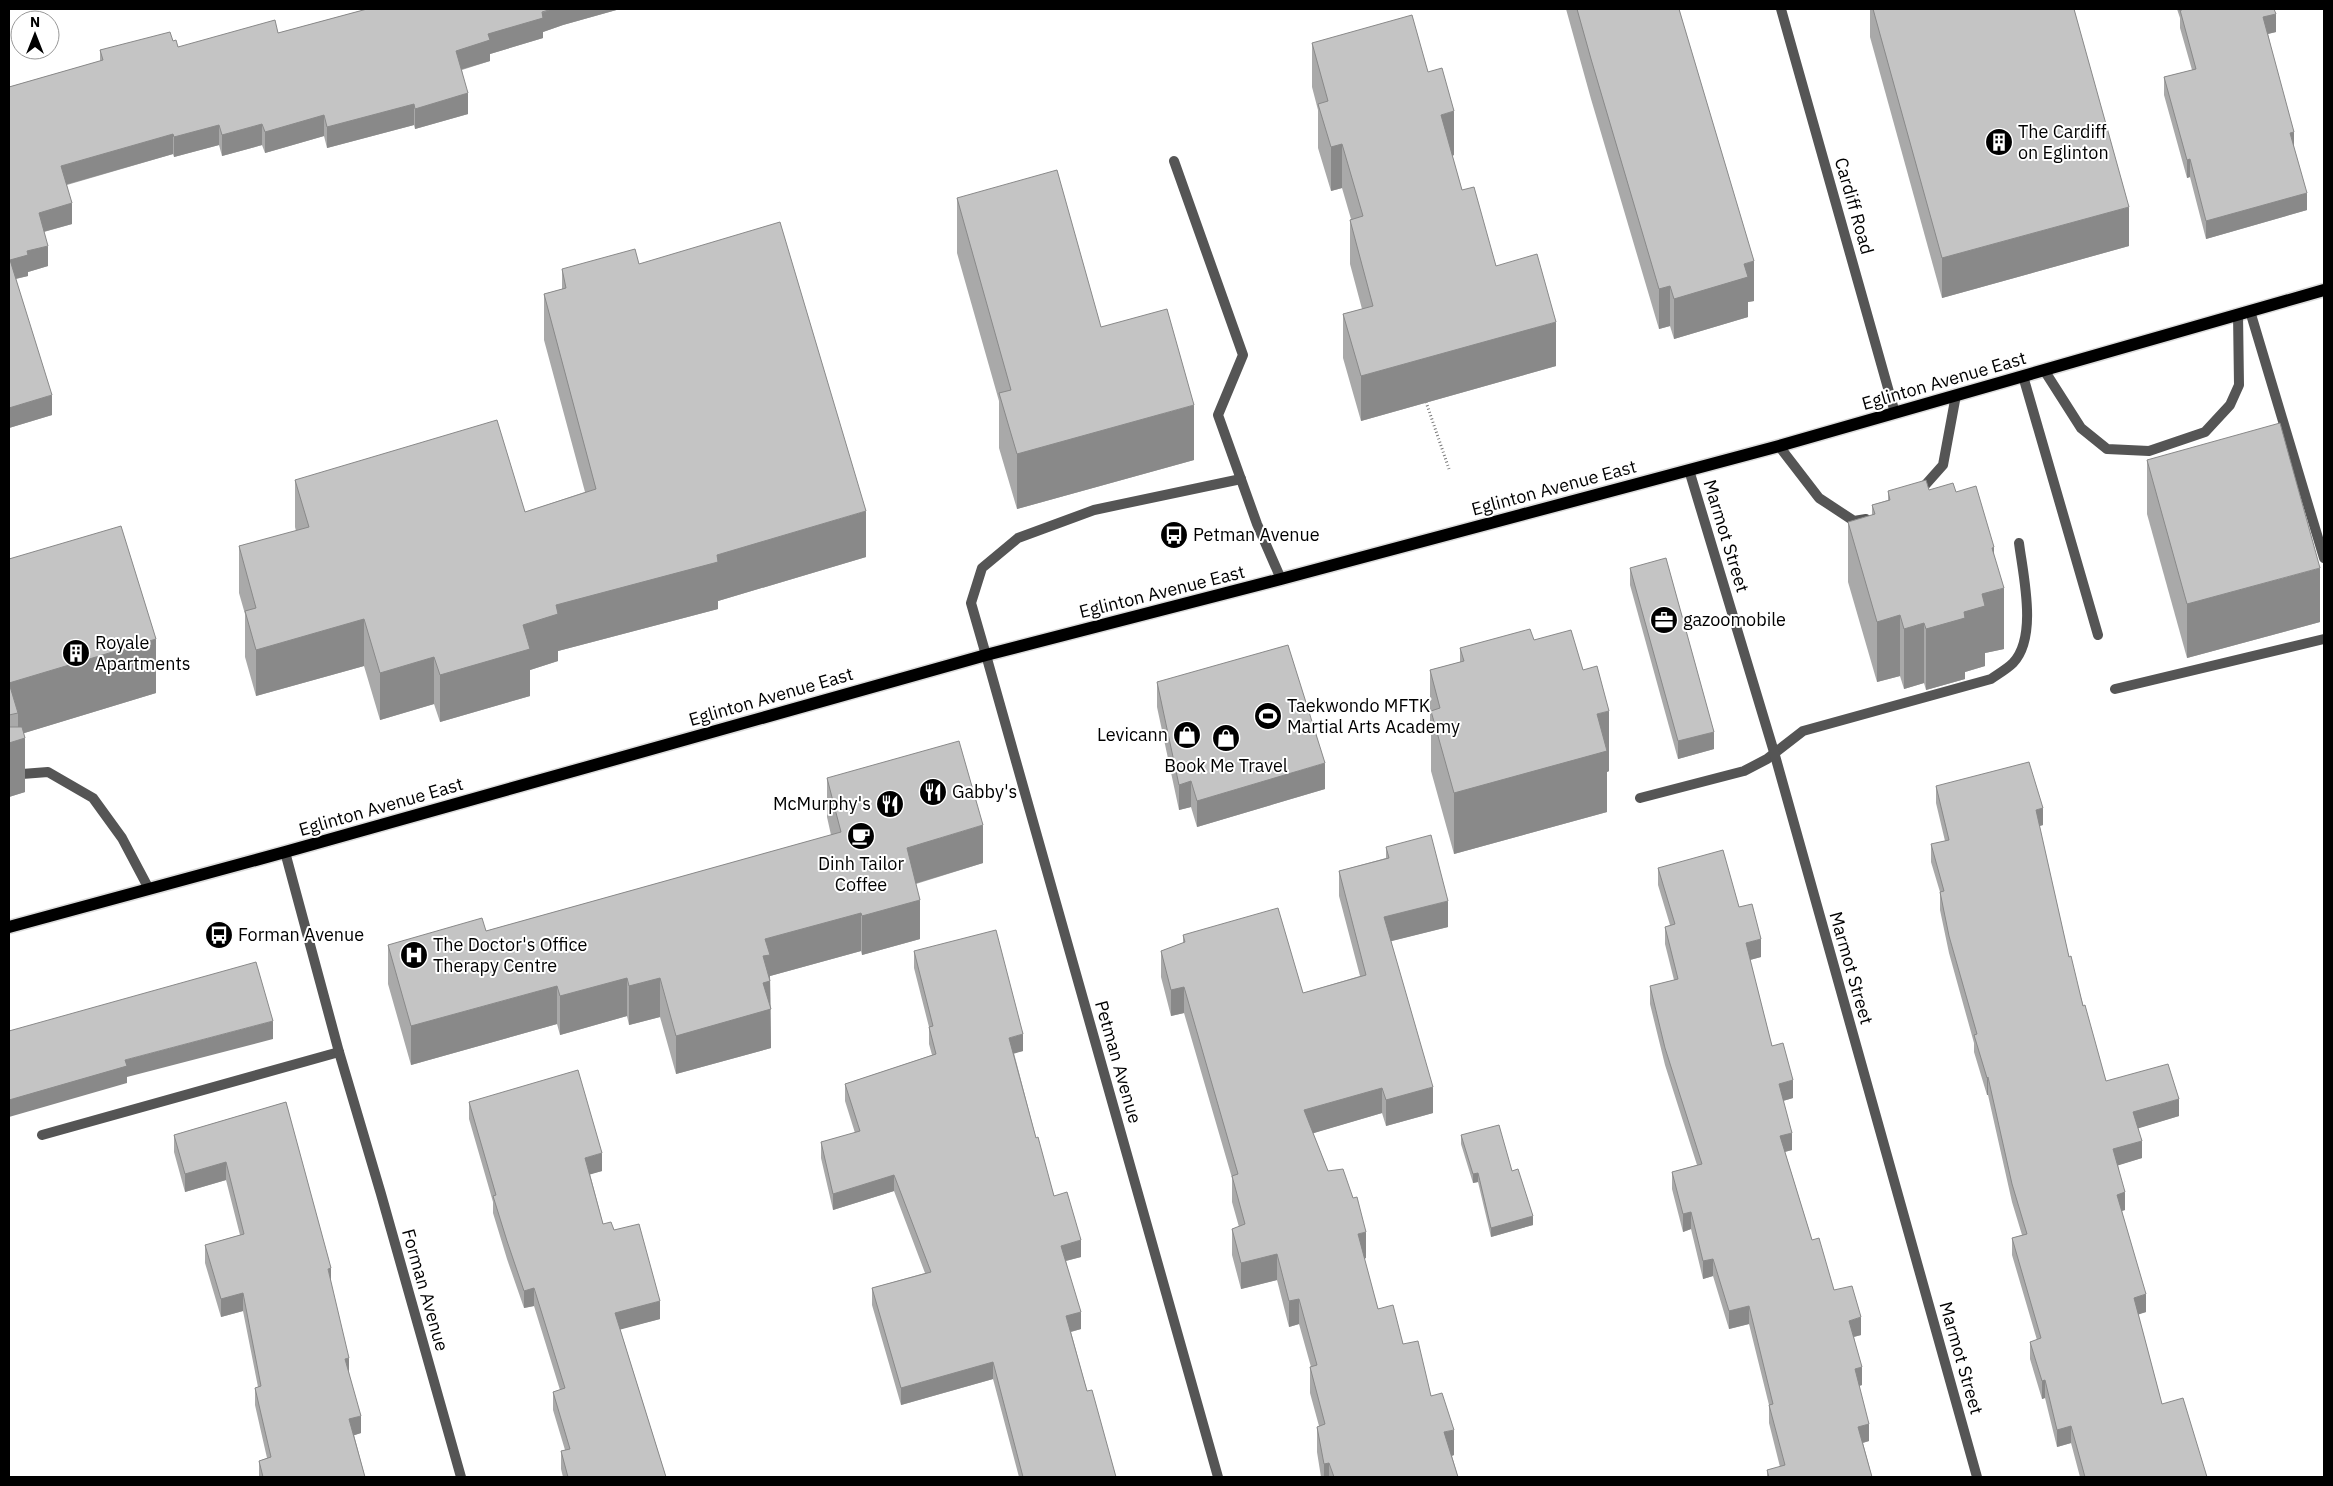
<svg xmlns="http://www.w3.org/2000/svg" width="2333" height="1486" viewBox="0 0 2333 1486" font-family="'IBM Plex Sans',sans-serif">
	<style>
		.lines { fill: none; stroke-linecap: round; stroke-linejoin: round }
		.primary-casing { stroke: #dbdbdb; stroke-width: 15 }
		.path { stroke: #777; stroke-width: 3; stroke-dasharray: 1 2.5; stroke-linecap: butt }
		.service { stroke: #555; stroke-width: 10 }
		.minor { stroke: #555; stroke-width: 10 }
		.primary { stroke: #000; stroke-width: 12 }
		.wall { fill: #a9a9a9 }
		.shaded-wall { fill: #898989 }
		.building { fill: #c4c4c4; stroke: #898989 }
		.labels { text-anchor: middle; stroke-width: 4; stroke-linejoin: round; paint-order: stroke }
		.poi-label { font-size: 18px; fill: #000; stroke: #fff; text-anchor: start }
		.street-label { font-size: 18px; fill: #000; stroke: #fff }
	</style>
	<rect width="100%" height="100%" fill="#fff"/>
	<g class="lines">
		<g class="primary-casing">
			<path id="primary" d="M9 927 285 852 986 655 1281 579 1779 446 2324 290"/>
		</g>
		<path class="path" d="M1426 402 1449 469"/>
		<g class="service">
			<path d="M1174 161 1243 355 1218 415 1257 524 1281 579"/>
			<path d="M2250 311 2324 558"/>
			<path d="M2044 370 2081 428 2107 449 2149 451 2205 432 2230 405 2239 385 2238 314"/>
			<path d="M2023 376 2098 635"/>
			<path d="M1779 446 1819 498 1854 521 1866 519"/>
			<path d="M1919 492 1943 465 1956 395"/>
			<path d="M986 655 971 603 982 568 1018 538 1094 510 1241 479"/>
			<path d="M2115 689 2324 639"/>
			<path d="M9 775 48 772 93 798 122 838 149 889"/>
			<path d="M1640 798 1744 771 1767 759 1803 731 1991 679C1998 674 2007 669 2013 663 2038 637 2023 575 2019 543"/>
			<path d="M42 1135 339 1052"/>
		</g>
		<g class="minor">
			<path d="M1781 9 1895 413"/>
			<path d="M1689 470 1774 752 1977 1477"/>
			<path d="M986 655 1218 1477"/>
			<path d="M285 852 339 1052 381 1194 461 1477"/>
		</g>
		<use href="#primary" class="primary"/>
	</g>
	<g class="wall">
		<path d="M367 9H620L563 25 543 32V38L490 54V61L462 70 468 114 415 129 414 125 327 148 324 136 265 153 262 145 222 156 219 145 174 157 173 154 67 185 72 224 44 232 48 266 28 272V276L16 279 52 415 9 428V87L100 61V50L173 41 178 47 278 33Z"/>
		<path d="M1566 9H1679L1754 301 1748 302V317L1674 339 1670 326 1659 329 1591 99Z"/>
		<path d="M1870 9H2074L2129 246 1942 298 1870 37Z"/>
		<path d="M2177 9H2274L2276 32 2268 34 2294 149 2307 210 2206 239 2190 177 2187 178 2164 95V77L2192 70 2180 28V18Z"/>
		<path d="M1312 43 1428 72 1454 155 1452 156 1462 190 1496 266 1556 366 1361 421 1343 358V314L1362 309 1350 264V220L1351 219 1342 188 1331 191 1318 148V110L1312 87Z"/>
		<path d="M957 198 1101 327 1194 460 1017 509 999 448V401L957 253Z"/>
		<path d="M639 264 866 557 718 601V609L558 651V661L530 670V696L440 722 434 704 380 720 364 666 256 696 245 657V614L239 593V546L296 531 295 527V480L525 512 585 492 544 340V294L562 289V269Z"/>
		<path d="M2147 460 2320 622 2187 658 2147 514Z"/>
		<path d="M1929 490 1956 492 1994 556 2004 649 1985 653V666L1965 672V679L1926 690 1924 683 1904 689 1900 676 1877 682 1848 582V522L1872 515V505L1888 500V491Z"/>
		<path d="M9 559 156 693 24 733 25 792 9 797Z"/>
		<path d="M1630 568 1714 749 1678 759 1630 585Z"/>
		<path d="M1534 640 1609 771 1607 772V812L1454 854 1431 771V734L1430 730V670L1460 662V648Z"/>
		<path d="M1157 682 1325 789 1197 827 1191 807 1179 810 1157 707Z"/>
		<path d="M827 778 983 863 916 884 920 939 862 955 861 951 770 976 771 1048 676 1074 660 1017 629 1025 627 1016 560 1035 557 1024 411 1065 388 984V945L486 931 831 835 827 817Z"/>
		<path d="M1936 786 2043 825 2039 826 2069 957 2106 1081 2179 1116 2138 1128 2142 1158 2118 1165 2125 1210 2122 1211 2146 1312 2138 1314 2162 1404 2207 1477H2080L2071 1443 2057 1447 2045 1398 2042 1399 2030 1359V1342L2037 1340 2012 1255V1238L2022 1235 2012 1202 1988 1095H1987L1974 1052V1043L1949 953 1940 910V892L1931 862V844L1945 841 1936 803Z"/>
		<path d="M1386 847 1448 927 1391 941 1433 1113 1386 1126 1382 1113 1313 1133 1328 1171 1366 1258 1364 1259 1378 1309 1403 1344 1431 1396 1454 1455 1452 1456 1458 1477H1321L1317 1452V1427L1319 1426 1310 1393V1367H1311L1299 1324 1289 1327 1277 1280 1241 1289 1232 1255V1229L1239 1227 1232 1202V1178L1184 1013 1171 1016 1161 977V951L1183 943V935L1303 993 1360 976 1339 896V871L1386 858Z"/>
		<path d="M1658 868 1739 907 1761 957 1750 960 1772 1046 1793 1098 1783 1101 1792 1150 1785 1152 1812 1240 1834 1290 1861 1335 1854 1337 1862 1385 1859 1386 1869 1441 1863 1443 1872 1477H1767V1470L1780 1467 1769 1423V1405L1749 1324 1729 1329 1713 1276 1703 1279 1691 1229 1683 1232 1672 1189V1172L1697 1165 1665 1065 1650 1004V986L1674 980 1665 944V927L1670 925 1658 885Z"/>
		<path d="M914 951 1023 1051 1014 1053 1036 1138 1054 1196 1081 1257 1066 1261 1081 1329 1071 1332 1087 1391 1116 1477H1019L993 1379 901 1405 872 1305V1288L925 1273 894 1191 833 1210 821 1158V1142L855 1133 845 1101V1084L932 1055 929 1044V1027L914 968Z"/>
		<path d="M286 1102 331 1283 361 1433 354 1435 365 1477H259V1461L267 1458 255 1405V1388L258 1387 243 1311 221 1317 205 1263V1245L240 1235 226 1180 185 1192 174 1152V1135Z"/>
		<path d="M469 1102 602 1171 590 1174 603 1224 614 1230 660 1319 620 1329 666 1477H563L561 1469V1451L565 1450 553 1410V1392L560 1390 534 1306 524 1308 507 1259 493 1213V1202L469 1119Z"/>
		<path d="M1461 1135 1512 1171 1533 1225 1491 1237 1478 1182 1473 1183 1461 1144Z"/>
	</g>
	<g class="shaded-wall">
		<path d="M552 9H620L563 25 543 32V38L490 54V61L456 71V51L488 34Z"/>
		<path d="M2276 14V32L2263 35V17Z"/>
		<path d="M468 93V114L415 129V109Z"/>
		<path d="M414 104V125L327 148V127Z"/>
		<path d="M1454 111V155L1441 160V115Z"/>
		<path d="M324 115V136L265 153V132Z"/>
		<path d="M262 124V145L222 156V135Z"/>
		<path d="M219 125V145L174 157V137Z"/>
		<path d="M2294 132V149L2290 133Z"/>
		<path d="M173 134V154L61 186V166Z"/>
		<path d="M1342 144V188L1331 191V147Z"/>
		<path d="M2190 159V177L2187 178V160Z"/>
		<path d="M2307 193V210L2206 239V221Z"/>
		<path d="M72 203V224L39 233V213Z"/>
		<path d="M2129 207V246L1942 298V258Z"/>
		<path d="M48 246V266L28 272V276L10 280V260L27 251Z"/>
		<path d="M1754 261V301L1748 302V317L1674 339V299L1744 264Z"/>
		<path d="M1670 286V326L1659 329V289Z"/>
		<path d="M1556 322V366L1361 421V376Z"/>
		<path d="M52 395V415L9 428V408Z"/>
		<path d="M1194 405V460L1017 509V454Z"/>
		<path d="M866 511V557L718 601V609L558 651V661L530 670V696L440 722V675L556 605 717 555Z"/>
		<path d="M1994 547V591L2004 588V649L1985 653V666L1965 672V679L1926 690V629L1964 612 1982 594 1992 548Z"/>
		<path d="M2320 568V622L2187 658V604Z"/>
		<path d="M1900 615V676L1877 682V622Z"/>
		<path d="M364 619V666L256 696V650Z"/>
		<path d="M1924 623V683L1904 689V629Z"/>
		<path d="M156 639V693L18 735V713L9 683Z"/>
		<path d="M434 657V704L380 720V673Z"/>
		<path d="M1609 711V771L1607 772V812L1454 854V793L1597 714Z"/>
		<path d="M1714 732V749L1678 759V741Z"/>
		<path d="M25 738V792L9 797V743Z"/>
		<path d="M1325 763V789L1197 827V801Z"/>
		<path d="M1191 781V807L1179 810V785Z"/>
		<path d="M2043 808V825L2036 827V810Z"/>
		<path d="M983 825V863L907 886V848Z"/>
		<path d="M920 900V939L862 955V916Z"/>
		<path d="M1448 901V927L1384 943V917Z"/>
		<path d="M861 913V951L770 976 771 1048 676 1074V1036L763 956 765 939Z"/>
		<path d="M1761 939V957L1746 961V943Z"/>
		<path d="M627 978V1016L560 1035V996Z"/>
		<path d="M660 978V1017L629 1025V986Z"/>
		<path d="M557 986V1024L411 1065V1026Z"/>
		<path d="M1184 987V1013L1171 1016V990Z"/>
		<path d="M273 1021V1039L127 1077V1083L9 1117V1100L125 1060Z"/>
		<path d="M1023 1034V1051L1009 1055V1038Z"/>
		<path d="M1988 1077V1095H1987V1078Z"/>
		<path d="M1793 1080V1098L1779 1102V1084Z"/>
		<path d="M1433 1087V1113L1386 1126V1100Z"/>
		<path d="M1382 1088V1113L1304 1136V1110Z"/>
		<path d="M2179 1099V1116L2133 1130V1112Z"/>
		<path d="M1792 1133V1150L1780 1153V1136Z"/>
		<path d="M2142 1141V1158L2113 1167V1149Z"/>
		<path d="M602 1153V1171L585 1176V1158Z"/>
		<path d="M226 1162V1180L185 1192V1174Z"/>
		<path d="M1478 1173V1182L1473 1183V1174Z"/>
		<path d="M894 1175V1191L833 1210V1194Z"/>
		<path d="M2125 1192V1210L2117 1212V1195Z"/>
		<path d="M1691 1212V1229L1683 1232V1214Z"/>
		<path d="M1533 1216V1225L1491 1237V1228Z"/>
		<path d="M1366 1232V1258L1358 1260V1234Z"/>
		<path d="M1081 1240V1257L1061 1262V1246Z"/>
		<path d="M1277 1254V1280L1241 1289V1263Z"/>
		<path d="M1713 1259V1276L1703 1279V1261Z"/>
		<path d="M331 1268V1286L328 1269Z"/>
		<path d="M534 1288V1306L524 1308V1291Z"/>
		<path d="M243 1293V1311L221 1317V1299Z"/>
		<path d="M2146 1294V1312L2134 1316V1298Z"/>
		<path d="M1299 1299V1324L1289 1327V1301Z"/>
		<path d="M660 1301V1319L615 1331V1313Z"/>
		<path d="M1749 1306V1324L1729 1329V1311Z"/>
		<path d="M1081 1312V1329L1066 1333V1316Z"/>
		<path d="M1861 1317V1335L1849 1338V1321Z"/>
		<path d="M349 1358V1375L345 1359Z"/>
		<path d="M993 1362V1379L901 1405V1388Z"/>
		<path d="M1862 1367V1385L1855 1387V1369Z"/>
		<path d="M2045 1380V1398L2042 1399V1381Z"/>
		<path d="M361 1416V1433L349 1437V1419Z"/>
		<path d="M1869 1424V1441L1858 1444V1427Z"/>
		<path d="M2071 1426V1443L2057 1447V1430Z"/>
		<path d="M1454 1430V1455L1444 1458V1432Z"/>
		<path d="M1329 1463V1477H1324V1464Z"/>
	</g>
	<g class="building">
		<path d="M367 9H552L542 12 543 18 488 34 490 40 456 51 468 93 415 109 414 104 327 127 324 115 265 132 262 124 222 135 219 125 174 137 173 134 61 166 72 203 39 213 48 246 27 251 28 255 10 260 52 395 9 408V87L103 60 100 50 170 32 173 41 176 40 178 47 275 20 278 33Z"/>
		<path d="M1577 9H1679L1754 261 1744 264 1748 277 1674 299 1670 286 1659 289 1591 59Z"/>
		<path d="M1873 9H2074L2129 207 1942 258Z"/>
		<path d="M2182 9H2274L2276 14 2263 17 2294 132 2290 133 2307 193 2206 221 2190 159 2187 160 2164 77 2196 69 2180 10H2182Z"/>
		<path d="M1412 15 1428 72 1442 68 1454 111 1441 115 1462 190 1474 187 1496 266 1537 254 1556 322 1361 376 1343 314 1373 306 1350 220 1363 216 1342 144 1331 147 1318 104 1328 101 1312 43Z"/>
		<path d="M1057 170 1101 327 1167 309 1194 405 1017 454 999 393 1011 390 957 198Z"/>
		<path d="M780 222 866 511 717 555 718 562 556 605 558 614 523 625 530 649 440 675 434 657 380 673 364 619 256 650 245 611 256 608 239 546 309 527 295 480 497 420 525 512 596 489 544 294 566 288 562 269 635 249 639 264Z"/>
		<path d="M2280 423 2320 568 2187 604 2147 460Z"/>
		<path d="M1926 480 1929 490 1953 483 1956 492 1976 486 1994 547 1992 548 2004 588 1982 594 1985 606 1964 612 1965 618 1926 629 1924 623 1904 629 1900 615 1877 622 1848 522 1875 514 1872 505 1890 500 1888 491Z"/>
		<path d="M121 526 156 639 9 683 18 713 9 715V559Z"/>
		<path d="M1666 558 1714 732 1678 741 1630 568Z"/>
		<path d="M1530 629 1534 640 1571 630 1583 670 1597 666 1609 711 1597 714 1607 751 1454 793 1431 711 1440 708 1430 670 1464 661 1460 648Z"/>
		<path d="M1288 645 1325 763 1197 801 1191 781 1179 785 1157 682Z"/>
		<path d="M9 727H22L25 738 9 743Z"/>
		<path d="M959 741 983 825 907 848 920 900 862 916 861 913 765 939 770 955 763 956 770 981 763 983 771 1009 676 1036 660 978 629 986 627 978 560 996 557 986 411 1026 388 945 482 918 486 931 841 832 827 778Z"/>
		<path d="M2029 762 2043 808 2036 810 2069 957 2071 956 2083 1006 2085 1005 2106 1081 2168 1064 2179 1099 2133 1112 2142 1141 2113 1149 2125 1192 2117 1195 2146 1294 2134 1298 2162 1404 2183 1398 2207 1477H2085L2071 1426 2057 1430 2045 1380 2042 1381 2030 1342 2041 1338 2012 1238 2027 1234 2012 1184 1988 1077 1987 1078 1974 1035 1977 1034 1949 936 1940 892 1944 891 1931 844 1949 840 1936 786Z"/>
		<path d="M1431 835 1448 901 1384 917 1433 1087 1386 1100 1382 1088 1304 1110 1328 1171 1343 1169 1353 1198 1357 1197 1366 1232 1358 1234 1378 1309 1393 1305 1403 1344 1418 1341 1431 1396 1442 1393 1454 1430 1444 1432 1458 1477H1334L1329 1463 1324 1464 1317 1427 1325 1424 1310 1367 1317 1365 1299 1299 1289 1301 1277 1254 1241 1263 1232 1229 1245 1224 1232 1176 1238 1174 1184 987 1171 990 1161 951 1185 942 1183 935 1278 908 1303 993 1366 975 1339 871 1389 858 1386 847Z"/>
		<path d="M1723 850 1739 907 1752 904 1761 939 1746 943 1772 1046 1783 1043 1793 1080 1779 1084 1792 1133 1780 1136 1812 1240 1819 1238 1834 1290 1852 1286 1861 1317 1849 1321 1862 1367 1855 1369 1869 1424 1858 1427 1872 1477H1769L1767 1470 1785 1465 1769 1405 1773 1404 1749 1306 1729 1311 1713 1259 1703 1261 1691 1212 1683 1214 1672 1172 1702 1164 1665 1048 1650 986 1678 979 1665 927 1675 924 1658 868Z"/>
		<path d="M996 930 1023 1034 1009 1038 1036 1138 1038 1137 1054 1196 1067 1192 1081 1240 1061 1246 1081 1312 1066 1316 1087 1391 1092 1390 1116 1477H1023L993 1362 901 1388 872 1288 931 1272 894 1175 833 1194 821 1142 860 1131 845 1084 936 1054 929 1027 933 1026 914 951Z"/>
		<path d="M256 962 273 1021 125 1060 127 1066 9 1100V1031Z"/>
		<path d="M578 1070 602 1153 585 1158 603 1224 611 1222 614 1230 639 1224 660 1301 615 1313 666 1477H568L561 1451 570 1449 553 1392 565 1388 534 1288 524 1291 507 1241 493 1196 496 1195 469 1102Z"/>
		<path d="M286 1102 331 1268 328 1269 349 1358 345 1359 361 1416 349 1419 365 1477H263L259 1461 271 1457 255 1388 261 1386 243 1293 221 1299 205 1245 244 1234 226 1162 185 1174 174 1135Z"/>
		<path d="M1499 1125 1512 1171 1518 1169 1533 1216 1491 1228 1478 1173 1473 1174 1461 1135Z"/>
	</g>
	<defs>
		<g id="building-disc" transform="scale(1.4375)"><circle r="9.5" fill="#000" stroke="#fff"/><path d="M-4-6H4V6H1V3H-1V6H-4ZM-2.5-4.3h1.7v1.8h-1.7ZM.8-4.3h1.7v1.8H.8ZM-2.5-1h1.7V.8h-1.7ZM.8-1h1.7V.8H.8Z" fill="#fff"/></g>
		<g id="bus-disc" transform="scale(1.4375)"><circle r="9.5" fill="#000" stroke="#fff"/><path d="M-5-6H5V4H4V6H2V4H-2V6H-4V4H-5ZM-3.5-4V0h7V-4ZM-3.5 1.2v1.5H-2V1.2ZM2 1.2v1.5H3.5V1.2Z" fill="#fff"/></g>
		<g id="office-disc" transform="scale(1.4375)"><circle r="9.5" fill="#000" stroke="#fff"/><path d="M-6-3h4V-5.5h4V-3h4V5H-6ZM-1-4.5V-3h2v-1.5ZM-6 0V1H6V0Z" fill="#fff"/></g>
		<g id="stadium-disc" transform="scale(1.4375)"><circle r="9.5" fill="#000" stroke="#fff"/><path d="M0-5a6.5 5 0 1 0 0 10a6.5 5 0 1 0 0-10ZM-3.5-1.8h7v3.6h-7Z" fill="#fff"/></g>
		<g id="shop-disc" transform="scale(1.4375)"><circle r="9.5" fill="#000" stroke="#fff"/><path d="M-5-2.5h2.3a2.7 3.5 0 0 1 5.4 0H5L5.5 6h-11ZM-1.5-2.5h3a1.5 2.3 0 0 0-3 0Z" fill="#fff"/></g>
		<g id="restaurant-disc" transform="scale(1.4375)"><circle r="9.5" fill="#000" stroke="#fff"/><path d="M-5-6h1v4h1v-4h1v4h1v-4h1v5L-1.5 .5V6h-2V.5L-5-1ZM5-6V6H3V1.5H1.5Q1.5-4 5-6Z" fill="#fff"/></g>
		<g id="cafe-disc" transform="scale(1.4375)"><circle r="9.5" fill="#000" stroke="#fff"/><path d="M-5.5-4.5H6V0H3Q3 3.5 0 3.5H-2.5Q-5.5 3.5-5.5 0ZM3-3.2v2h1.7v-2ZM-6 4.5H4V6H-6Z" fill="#fff"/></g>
		<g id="hospital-disc" transform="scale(1.4375)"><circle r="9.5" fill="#000" stroke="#fff"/><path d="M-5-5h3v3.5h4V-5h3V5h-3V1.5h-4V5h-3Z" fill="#fff"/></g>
	</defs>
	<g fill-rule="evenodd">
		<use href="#building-disc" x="1999" y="142"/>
		<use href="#bus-disc" x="1174" y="535"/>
		<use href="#office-disc" x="1664" y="620"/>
		<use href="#building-disc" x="76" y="653"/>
		<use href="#stadium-disc" x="1268" y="716"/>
		<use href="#shop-disc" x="1187" y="735"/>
		<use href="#shop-disc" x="1226" y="738"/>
		<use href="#restaurant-disc" x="933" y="792"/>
		<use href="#restaurant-disc" x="890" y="804"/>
		<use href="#cafe-disc" x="861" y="836"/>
		<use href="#bus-disc" x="219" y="935"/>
		<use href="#hospital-disc" x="414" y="955"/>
	</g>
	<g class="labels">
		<g class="poi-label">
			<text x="2018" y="138">The Cardiff<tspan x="2018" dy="21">on Eglinton</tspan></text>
			<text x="1193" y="541">Petman Avenue</text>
			<text x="1683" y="626">gazoomobile</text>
			<text x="95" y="649">Royale<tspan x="95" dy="21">Apartments</tspan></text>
			<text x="1287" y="712">Taekwondo MFTK<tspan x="1287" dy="21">Martial Arts Academy</tspan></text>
			<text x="1168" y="741" text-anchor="end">Levicann</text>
			<text x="1226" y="772" text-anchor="middle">Book Me Travel</text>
			<text x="952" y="798">Gabby's</text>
			<text x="871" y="810" text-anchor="end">McMurphy's</text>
			<text x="861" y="870" text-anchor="middle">Dinh Tailor<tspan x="861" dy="21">Coffee</tspan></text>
			<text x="238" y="941">Forman Avenue</text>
			<text x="433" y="951">The Doctor's Office<tspan x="433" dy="21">Therapy Centre</tspan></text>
		</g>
		<g class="street-label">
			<text transform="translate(1854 206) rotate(74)" y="6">Cardiff Road</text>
			<text transform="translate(1944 381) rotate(-16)" y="6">Eglinton Avenue East</text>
			<text transform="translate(1554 488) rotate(-15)" y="6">Eglinton Avenue East</text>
			<text transform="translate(1726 536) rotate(73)" y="6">Marmot Street</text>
			<text transform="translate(1162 592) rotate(-14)" y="6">Eglinton Avenue East</text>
			<text transform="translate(771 697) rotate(-16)" y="6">Eglinton Avenue East</text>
			<text transform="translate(381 807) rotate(-16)" y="6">Eglinton Avenue East</text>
			<text transform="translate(1851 968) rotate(74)" y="6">Marmot Street</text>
			<text transform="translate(1118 1062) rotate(74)" y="6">Petman Avenue</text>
			<text transform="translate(425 1290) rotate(74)" y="6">Forman Avenue</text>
			<text transform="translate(1961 1358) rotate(74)" y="6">Marmot Street</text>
		</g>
	</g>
	<rect width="2333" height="1486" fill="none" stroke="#000000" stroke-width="20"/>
	<g transform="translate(35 35)"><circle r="24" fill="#ffffff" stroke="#999999"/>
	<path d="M0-4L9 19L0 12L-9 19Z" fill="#000000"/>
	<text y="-8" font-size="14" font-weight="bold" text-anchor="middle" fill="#000000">N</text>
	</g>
</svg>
